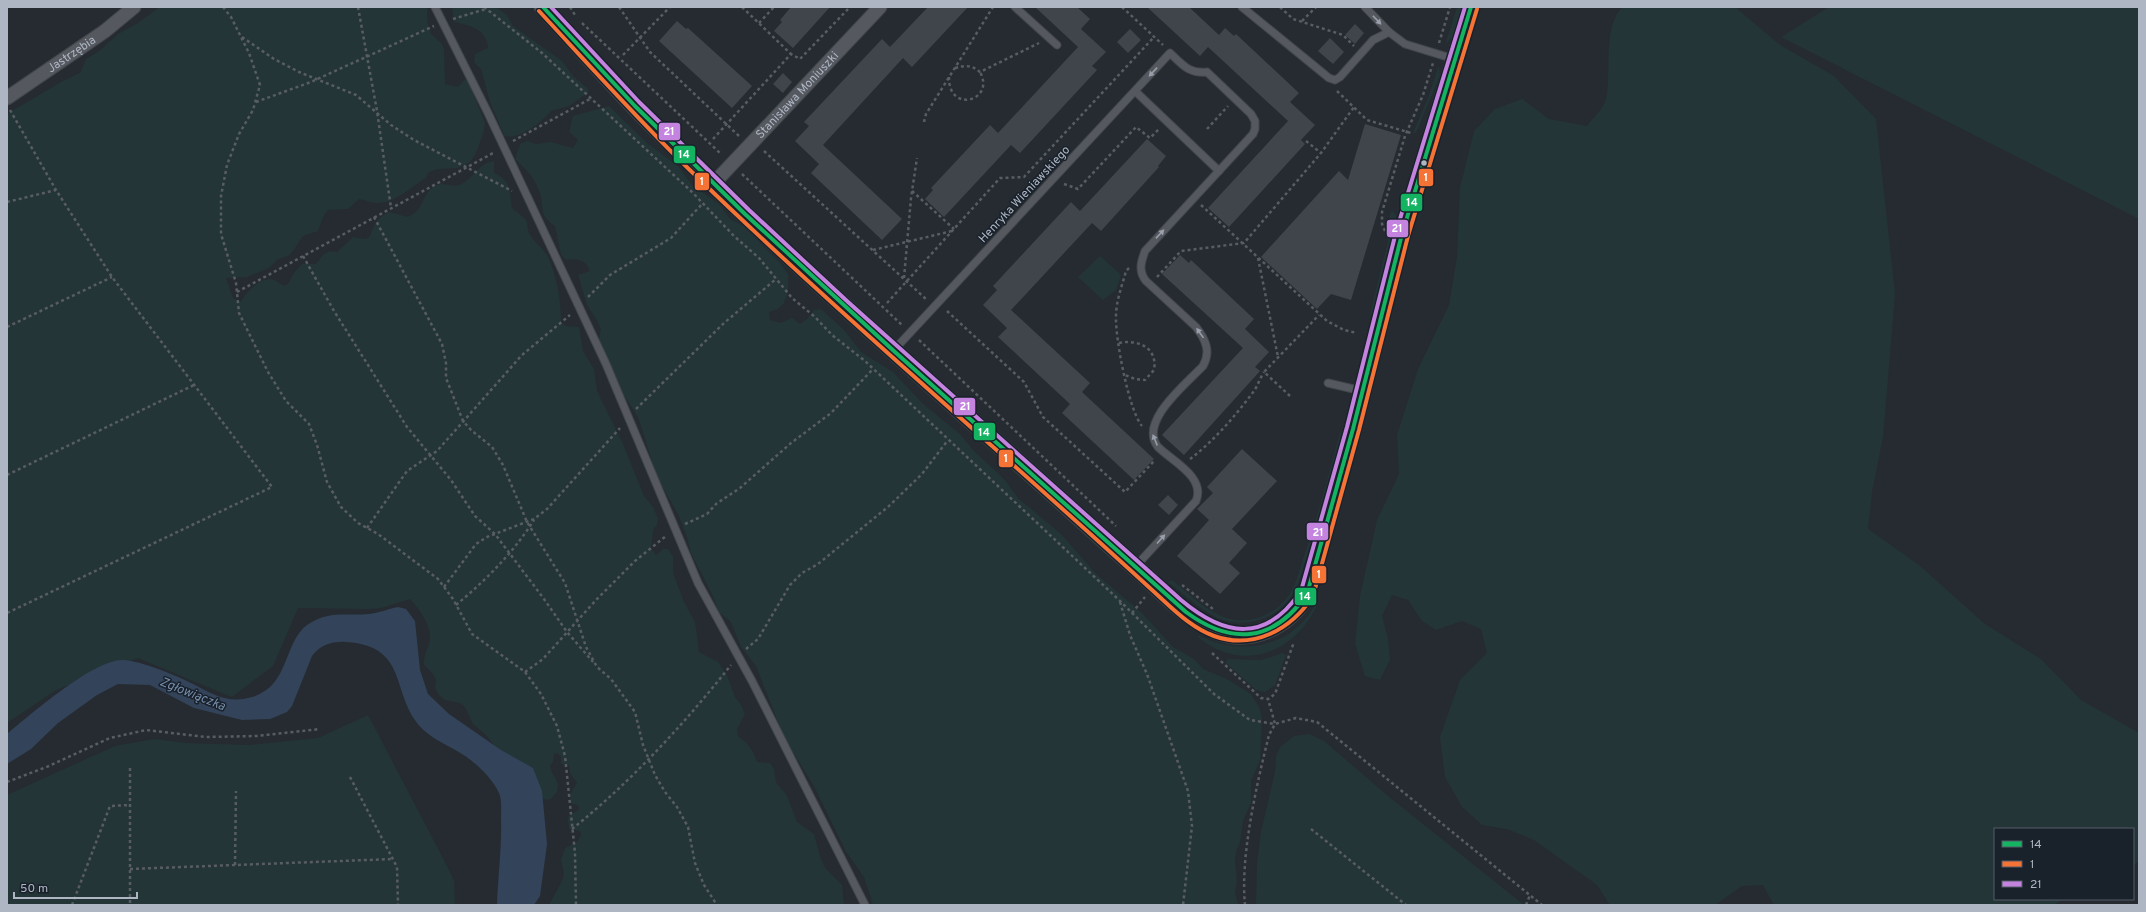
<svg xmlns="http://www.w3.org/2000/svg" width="2146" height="912" viewBox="0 0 2146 912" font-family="Overpass,sans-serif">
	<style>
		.green { fill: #233537 }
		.water { fill: #334359 }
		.building { fill: #40454b }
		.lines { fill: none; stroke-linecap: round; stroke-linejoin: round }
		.service-casing { stroke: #42474c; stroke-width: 9 }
		.minor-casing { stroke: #42474c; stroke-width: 15 }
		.tertiary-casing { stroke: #42474c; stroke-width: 19 }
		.path { stroke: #585d63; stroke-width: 2.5; stroke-dasharray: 3 3; stroke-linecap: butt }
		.service { stroke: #55595f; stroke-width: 7 }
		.minor { stroke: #55595f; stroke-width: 13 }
		.tertiary { stroke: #55595f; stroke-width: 17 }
		.bus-1-casing { stroke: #19212b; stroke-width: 7 }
		.bus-2-casing { stroke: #19212b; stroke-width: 7 }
		.bus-3-casing { stroke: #19212b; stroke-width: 7 }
		.bus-1 { stroke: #13b361; stroke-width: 4 }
		.bus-2 { stroke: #f57335; stroke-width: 4 }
		.bus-3 { stroke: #c483df; stroke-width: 4 }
		.oneway { fill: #989faa }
		.bus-dot { fill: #aeb6c3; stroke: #19212b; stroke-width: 1.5 }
		.labels { text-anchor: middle; stroke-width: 3; stroke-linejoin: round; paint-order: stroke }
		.street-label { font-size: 12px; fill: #aeb6c3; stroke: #19212b }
		.water-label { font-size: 13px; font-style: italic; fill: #768eab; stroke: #19212b }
		.line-badge { stroke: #19212b; stroke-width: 1.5 }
		.badge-label { font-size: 11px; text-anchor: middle; font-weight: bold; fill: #fff }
	</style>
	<rect width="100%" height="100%" fill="#252b31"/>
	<g class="green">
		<path d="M160 7H427V21L431 34 442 44 444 50 445 84 458 87 465 79 469 83 485 123 484 131 476 153 470 162 458 168 437 169 428 173 426 178C412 186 394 204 377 203 371 203 365 200 359 199L348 209 328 210 323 217 318 231 303 236 293 251 288 256 278 259 269 268 247 277 226 278 233 298 241 302C245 293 259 279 270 279 275 279 279 283 284 286L288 284 294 273 302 264H316C323 255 325 250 337 252L353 237 363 239 369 238C375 225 374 220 389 212L408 217C424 210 421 197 433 187 442 180 450 188 459 185 473 180 479 162 494 161V173C512 181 509 191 512 208 516 212 523 216 526 220 528 224 527 231 530 235 535 243 543 248 548 257 557 277 561 300 561 322L566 326 579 327 583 351 594 369 597 391 622 442 644 496 653 507 658 519 657 525 653 530 651 548 656 555 663 549H668L673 557V573L684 602 695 622 699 652 718 662 727 675 735 697 741 705 745 714 737 729 738 736C748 744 753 749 757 762L770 763 774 769 776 782 787 796 797 822 814 834 821 860 826 869 842 885 844 905H549L562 881 564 874 561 860 565 848 577 842 581 835 580 831 569 829 568 817 579 809V806L571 803 570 795 577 783 570 773 569 765 561 764V756L557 753 554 754 553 762 550 766C551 777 568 786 549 800L536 797 486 735 473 724 465 707 460 703 445 700 438 694 435 687 436 680 433 674 424 665C424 655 426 652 429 644 434 628 420 610 410 599L381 608 368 609 298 608 273 666 232 697 138 658 56 690 7 723V114L61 82 80 73 86 59 98 52 118 34 136 24Z"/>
		<path d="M452 7H496L507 15 513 26 562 61 573 76 587 88 589 92 569 106 551 111C545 120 515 143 504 135L490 102 481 69 474 62 475 54 488 48C487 29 469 25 454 22Z"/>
		<path d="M1457 7H1461L1452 37 1445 45Z"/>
		<path d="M1623 7H1735L1780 45 1834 76 1876 119 1895 294 1883 437 1872 492 1868 529 1919 565 1985 624 2041 659 2081 700 2139 733V862L2133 865V829H1995V899H2065L2053 905H1774L1763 885 1742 886 1715 905H1610L1597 885 1534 840 1507 829 1482 825 1462 807 1445 777 1440 737 1460 680 1487 653 1481 629 1462 621 1436 630 1422 621 1408 600 1392 595 1382 616 1388 639 1390 660 1380 680 1365 676 1355 644 1360 596 1377 520 1399 474 1397 435 1418 369 1449 305 1457 257 1460 188 1474 131 1495 109 1522 99 1549 119 1587 126C1592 119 1604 108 1606 99 1612 74 1602 24 1623 7Z"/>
		<path d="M1829 7H2139V219L1781 37Z"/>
		<path d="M1439 65 1440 75 1416 133H1413L1428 98Z"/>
		<path d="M609 106 647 143 678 166 692 185 719 204 730 219 743 226 781 264 788 274V292L784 303 778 309 769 312 770 320 780 323 792 318 800 324 807 319 814 310 821 309 844 330 861 352 893 372 923 404 960 434 973 450 1004 479 1018 498 1061 534 1096 574 1142 613 1173 647 1194 659 1203 669 1227 679 1251 694 1259 707 1262 717 1260 760 1251 781V803L1243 821 1240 843 1236 851 1235 860 1237 882 1235 892 1238 905H873L864 877 845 850 815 788 784 737 756 666 741 647 731 622 719 612 713 596 691 553 687 537 679 516 657 477 638 417 620 389 602 348 599 339 601 330 598 322 587 305 578 275 590 271C586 260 577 258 566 260L561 255 555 226C536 213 546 208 539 191 534 177 526 169 515 159L520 144 527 141 536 144 551 142 573 148 578 140 569 132 573 116Z"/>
		<path d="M1393 211 1396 216 1394 228 1374 310 1369 318 1388 242 1386 227 1391 212Z"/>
		<path d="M1100 256 1121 275 1116 290 1103 300 1078 277Z"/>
		<path d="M1340 432 1342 431 1343 433C1332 474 1321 515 1307 556 1302 570 1299 586 1290 598 1274 620 1245 628 1220 619 1201 611 1184 594 1168 582L1172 580C1189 594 1208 613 1230 619 1252 624 1276 614 1289 595 1297 583 1300 567 1305 553 1319 513 1329 473 1340 432Z"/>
		<path d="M1316 603 1317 605C1295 653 1242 674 1198 637V635C1240 657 1293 648 1316 603Z"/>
		<path d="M1283 653 1286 655 1275 685 1265 692 1256 690 1225 662 1228 659 1261 660Z"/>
		<path d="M368 715 447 866 454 881 455 905H7V795L115 746 154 739 185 743 249 745 318 738Z"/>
		<path d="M1309 734 1324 741 1388 796 1524 905H1256L1257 863 1261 832 1275 772 1276 756 1280 747 1294 736Z"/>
	</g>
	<path class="water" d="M398 607 406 609 415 621 420 670 428 694 449 714 501 750 533 768 542 791 547 844 540 896 534 905H497C498 876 502 847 501 817 501 810 502 800 499 793 491 776 473 760 457 751 447 745 435 740 426 732 388 700 413 646 346 642 333 641 320 645 312 656L292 706 287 712 270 719 242 720 194 708 150 685 118 684 97 695 58 723 31 749 7 764V734C30 715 94 659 123 660 142 661 178 676 195 685 214 695 229 704 252 697 290 686 283 643 307 625 328 610 346 616 369 614 379 613 388 609 398 607Z"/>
	<g class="building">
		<path d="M791 7H830L793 48 774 31 782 22 780 20Z"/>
		<path d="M928 7H968L912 67 903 58 823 145 902 219 882 240 811 173 819 164 795 141 809 126 804 122 882 39 890 47Z"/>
		<path d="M1035 7H1077L1090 19 1081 29 1106 52 1092 66 1097 70 1020 153 1011 145 944 217 925 199 933 190 931 188 990 125 998 133 1078 47Z"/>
		<path d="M1147 7H1189L1219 35 1225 28 1234 36 1236 34 1299 93 1290 102 1315 125 1301 140 1305 144 1229 227 1208 208 1288 121 1208 47 1200 56Z"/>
		<path d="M677 21 686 29 688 28 752 86 732 108 659 41Z"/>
		<path d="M1355 24 1364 33 1355 44 1345 35Z"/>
		<path d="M1130 29 1141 40 1128 53 1117 42Z"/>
		<path d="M1330 38 1344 52 1333 64 1318 51Z"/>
		<path d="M783 73 792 82 783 93 773 84Z"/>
		<path d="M1365 124 1401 135 1351 300 1331 294 1317 309 1261 257 1339 171 1348 180Z"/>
		<path d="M1147 139 1166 156 1158 166 1159 167 1101 231 1092 223 1011 310 1090 383 1082 392 1154 459 1134 480 1062 413 1070 404 998 337 1007 328 983 305 997 290 993 286 1071 202 1080 211Z"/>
		<path d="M1180 255 1189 263 1191 260 1254 319 1245 329 1269 352 1255 367 1260 371 1184 455 1162 435 1243 348 1162 274Z"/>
		<path d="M1242 449 1277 481 1232 529 1247 543 1229 563 1240 573 1220 594 1177 556 1209 520 1197 509 1213 493 1207 487Z"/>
		<path d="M1168 495 1178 505 1169 515 1158 505Z"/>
	</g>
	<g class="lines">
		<g class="service-casing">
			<g id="service">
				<path d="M435 7 488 113 606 364 698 583 752 681 865 905"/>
				<path d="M1015 7 1057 45"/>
				<path d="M1242 7 1329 78 1335 80 1340 77 1373 40 1389 32 1405 44 1454 59"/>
				<path d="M1365 7 1389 32"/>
				<path d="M1135 91 1219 171"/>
				<path d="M894 350 1170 53C1183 65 1189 74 1207 72L1251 114 1255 121V129L1253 134 1145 251C1141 262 1138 271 1146 281L1196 327C1206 340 1211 352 1203 366 1186 384 1138 422 1158 447 1172 461 1206 477 1196 501L1135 567"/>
				<path d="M1328 383 1362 391"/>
			</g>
		</g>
		<g class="minor-casing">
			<g id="minor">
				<path id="s1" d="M7 98 105 31 134 7"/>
				<path id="s2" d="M714 183 880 7"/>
			</g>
		</g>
		<g class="tertiary-casing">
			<path id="tertiary" d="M543 7C578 44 612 84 648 120 775 248 912 367 1046 487 1078 516 1110 545 1142 573 1164 593 1188 619 1215 630 1251 645 1288 626 1307 594L1353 429 1402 234 1471 7"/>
		</g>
		<g class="path">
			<path d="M223 7 231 17 249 53 260 85 253 110 239 134 227 165 221 196V234L236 283 239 313 268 372 286 401 309 424 317 445 327 482 341 507 358 523 378 534 438 579 453 599 472 634 525 672 541 694 557 726 565 756 575 853 576 905"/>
			<path d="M358 7 377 111 391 208"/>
			<path d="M484 7 542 53 692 192 734 236 759 258 792 298 815 317 832 335 865 361 1119 600 1214 694 1250 720 1275 724 1268 699"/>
			<path d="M570 7 575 15"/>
			<path d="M619 7 650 52 739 136"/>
			<path d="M742 7 791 54"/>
			<path d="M1122 7 1163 45"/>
			<path d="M1280 7 1293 19 1343 35 1354 46"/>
			<path d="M453 19 486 9"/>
			<path d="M1302 21 1316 7"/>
			<path d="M582 23 721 154"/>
			<path d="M759 23 774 7"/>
			<path d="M242 37 274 59 299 72 356 95 391 125 414 140 512 191"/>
			<path d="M1439 43 1450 7"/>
			<path d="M623 55 670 7"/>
			<path d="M955 68C965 65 972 65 980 72L1039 43"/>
			<path d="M949 77C948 114 996 101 980 72"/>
			<path d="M1337 91 1367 120 1411 133"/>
			<path d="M256 102 311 82 434 26"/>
			<path d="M10 110 56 190"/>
			<path d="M924 122 926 114 993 7"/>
			<path d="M1207 129 1228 106"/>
			<path d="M713 139 791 54 800 59 850 7"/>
			<path d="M513 141 590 99"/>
			<path d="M1306 141 1321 153"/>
			<path d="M764 151 927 300"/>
			<path d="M742 174 903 326"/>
			<path d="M1064 184 1078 189 1136 127 1150 138 1159 129"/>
			<path d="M912 191 954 229"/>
			<path d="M7 202 56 190 112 277 272 487 7 613"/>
			<path d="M1201 205 1327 321 1344 330 1357 333"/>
			<path d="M374 217 442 344 446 363V378L463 421 471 430 492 447 503 465 527 522 565 583 586 647 597 667 611 679 635 712 643 745 655 775 665 792 677 807 688 827 695 863 704 885 717 905"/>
			<path d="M1385 231 1382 224V212L1405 136 1423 95 1433 63"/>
			<path d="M873 250 952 231"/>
			<path d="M303 256 334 311 407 427 451 480 475 516 495 534 544 599 567 632 593 662"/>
			<path d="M1258 258 1278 357"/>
			<path d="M1129 268 1126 271C1122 286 1116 301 1116 316 1115 338 1129 411 1142 426"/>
			<path d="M1157 277 1181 251 1244 243 1321 153 1354 107"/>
			<path d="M904 278 911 198 917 158"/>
			<path d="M237 292 495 152"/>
			<path d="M588 297 610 275 671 238 702 204"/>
			<path d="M887 303 1000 178 1024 177 1154 37"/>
			<path d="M947 311 1024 382 1043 417 1125 492 1155 460"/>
			<path d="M7 327 112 277"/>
			<path d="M919 340 1116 526"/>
			<path d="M1119 343C1137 339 1158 347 1154 370L1145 380 1135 379 1125 375"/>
			<path d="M1290 396 1264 372 1319 315"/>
			<path d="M636 409 724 323 776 279"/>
			<path d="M1190 459C1214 441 1236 415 1254 391 1258 385 1260 378 1264 372"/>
			<path d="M7 475 194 385"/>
			<path d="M685 524 707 514 716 504 740 488 791 443 831 413 873 369"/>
			<path d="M367 528 407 471 437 451 522 355 570 315"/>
			<path d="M1182 585 1213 609"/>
			<path d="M444 587 476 544 487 537 534 519 547 509 620 428"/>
			<path d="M1120 602 1130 635 1147 674 1188 791 1192 826 1183 905"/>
			<path d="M456 605C486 580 513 553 534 520"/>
			<path d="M1132 613 1145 597"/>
			<path d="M746 649 758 639 790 585 802 573 818 564 889 506 922 474 948 440"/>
			<path d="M1212 653 1261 698 1268 699 1275 694 1294 642"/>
			<path d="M525 672 543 659 596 600 635 561 666 536"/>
			<path d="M130 768V905"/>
			<path d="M350 777 397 867 398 905"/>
			<path d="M7 782 49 766 110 738 146 730 206 737 257 736 320 729"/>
			<path d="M572 829C631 782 684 724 731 665"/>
			<path d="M1311 829 1406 905"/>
			<path d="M235 865 236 791"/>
			<path d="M130 869 393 859"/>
			<path d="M72 905 110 806 130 805"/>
			<path d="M1245 905C1240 856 1257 783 1269 735L1275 724 1296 718 1317 722 1542 905"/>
			<path d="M1526 905 1530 895"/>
		</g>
		<use href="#service" class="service"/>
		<use href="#minor" class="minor"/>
		<use href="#tertiary" class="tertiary"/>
		<g class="bus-1-casing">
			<path id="bus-1" d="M543 7 635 106 745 214 895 352 1186 612C1232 646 1274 642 1307 594L1353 429 1402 234 1471 7"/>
		</g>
		<g class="bus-2-casing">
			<path id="bus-2" d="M539 11C590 66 640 122 694 174 846 321 1008 457 1164 601 1179 615 1195 629 1214 636 1253 650 1291 630 1313 596L1359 430 1408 236 1477 9"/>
		</g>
		<g class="bus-3-casing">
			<path id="bus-3" d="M551 7 639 102 749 210 848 302 1181 600C1225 637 1266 643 1301 591L1347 427 1396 232 1465 7"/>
		</g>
		<use href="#bus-1" class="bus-1"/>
		<use href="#bus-2" class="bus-2"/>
		<use href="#bus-3" class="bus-3"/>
	</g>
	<defs><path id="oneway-solid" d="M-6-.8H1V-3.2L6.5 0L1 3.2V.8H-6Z"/></defs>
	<g class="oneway">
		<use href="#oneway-solid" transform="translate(1377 20) rotate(46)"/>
		<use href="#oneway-solid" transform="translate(1153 72) rotate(133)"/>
		<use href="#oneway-solid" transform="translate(1160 234) rotate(-47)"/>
		<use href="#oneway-solid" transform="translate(1200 333) rotate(-125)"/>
		<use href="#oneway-solid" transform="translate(1155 440) rotate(-112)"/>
		<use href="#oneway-solid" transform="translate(1161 539) rotate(-48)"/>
	</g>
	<circle class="bus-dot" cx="1424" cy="163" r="3.5"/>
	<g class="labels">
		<g class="street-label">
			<text dy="4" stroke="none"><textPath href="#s1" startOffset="78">Jastrzębia</textPath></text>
			<text dy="4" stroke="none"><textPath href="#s2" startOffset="121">Stanisława Moniuszki</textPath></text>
			<text transform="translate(1024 194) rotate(-47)" y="4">Henryka Wieniawskiego</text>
		</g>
		<g class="water-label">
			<text transform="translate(193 693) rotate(22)" y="5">Zgłowiączka</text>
		</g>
	</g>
	<g class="line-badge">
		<rect x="658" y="122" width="23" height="19" rx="4" fill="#c483df"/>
		<rect x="673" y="145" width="23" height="19" rx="4" fill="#13b361"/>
		<rect x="1418" y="168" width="16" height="19" rx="4" fill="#f57335"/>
		<rect x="694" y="172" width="16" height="19" rx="4" fill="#f57335"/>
		<rect x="1400" y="193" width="23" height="19" rx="4" fill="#13b361"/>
		<rect x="1386" y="219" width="23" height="19" rx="4" fill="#c483df"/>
		<rect x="953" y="397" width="23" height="19" rx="4" fill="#c483df"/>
		<rect x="973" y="422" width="23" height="19" rx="4" fill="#13b361"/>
		<rect x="998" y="449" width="16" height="19" rx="4" fill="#f57335"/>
		<rect x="1306" y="522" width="23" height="19" rx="4" fill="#c483df"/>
		<rect x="1311" y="565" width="16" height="19" rx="4" fill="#f57335"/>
		<rect x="1294" y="587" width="23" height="19" rx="4" fill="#13b361"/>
	</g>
	<g class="badge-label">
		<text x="669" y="135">21</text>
		<text x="684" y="158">14</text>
		<text x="1426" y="181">1</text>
		<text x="702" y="185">1</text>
		<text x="1412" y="206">14</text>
		<text x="1397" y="232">21</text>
		<text x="965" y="410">21</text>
		<text x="984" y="436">14</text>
		<text x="1006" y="462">1</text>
		<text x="1318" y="536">21</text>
		<text x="1319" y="578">1</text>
		<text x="1305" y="600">14</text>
	</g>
	<rect width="2146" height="912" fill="none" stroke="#aeb6c3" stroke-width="16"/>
	<rect x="1994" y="828" width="140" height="72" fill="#19212b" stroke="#555d68"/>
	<rect x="2002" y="841" width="20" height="6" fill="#13b361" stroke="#555d68"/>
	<text x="2030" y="848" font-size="12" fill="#aeb6c3">14</text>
	<rect x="2002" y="861" width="20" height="6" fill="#f57335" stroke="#555d68"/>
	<text x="2030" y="868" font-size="12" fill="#aeb6c3">1</text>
	<rect x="2002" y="881" width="20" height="6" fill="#c483df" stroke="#555d68"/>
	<text x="2030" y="888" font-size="12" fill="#aeb6c3">21</text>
	<path d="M14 892v6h123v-6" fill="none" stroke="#aeb6c3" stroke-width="2"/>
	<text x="20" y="892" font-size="12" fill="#aeb6c3" stroke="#19212b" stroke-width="3" paint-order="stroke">50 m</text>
</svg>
